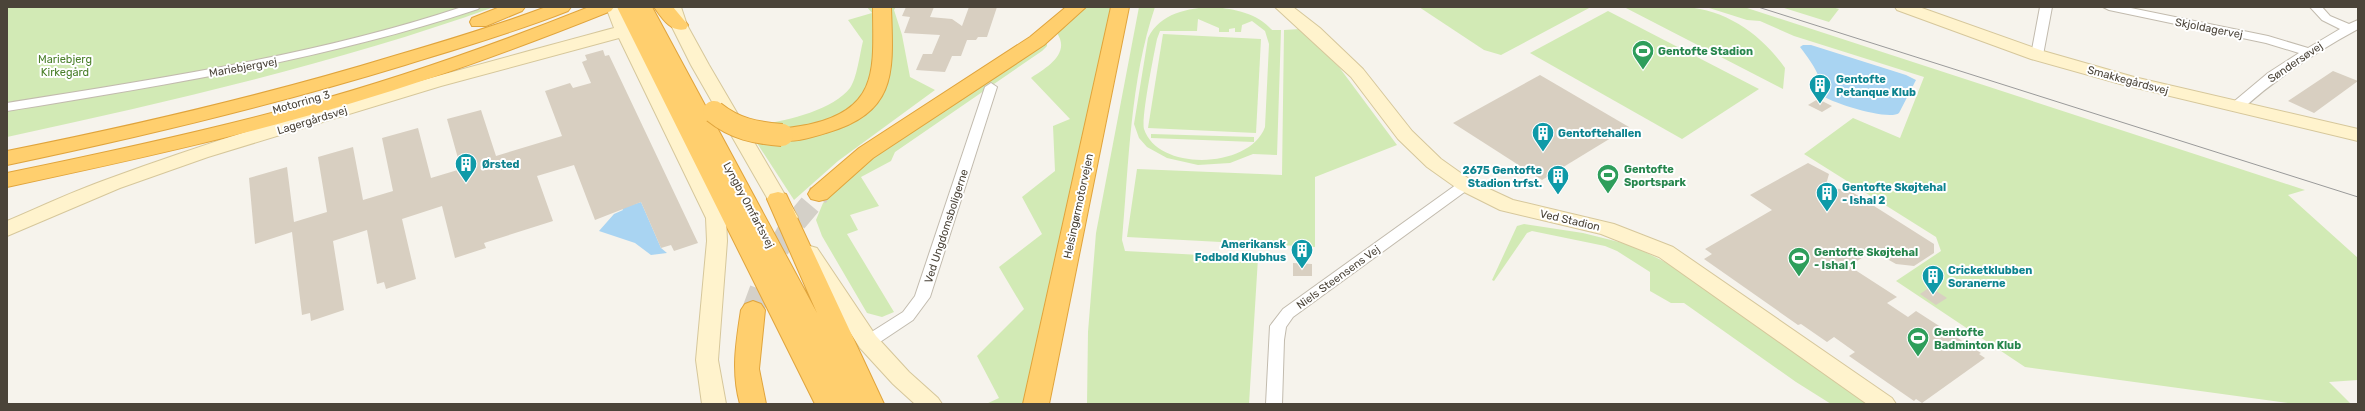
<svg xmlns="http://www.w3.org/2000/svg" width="2365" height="411" viewBox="0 0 2365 411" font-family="Rubik,sans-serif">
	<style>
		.green { fill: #d2eab5; fill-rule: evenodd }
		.water { fill: #a9d4f2 }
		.building { fill: #d8cfc1 }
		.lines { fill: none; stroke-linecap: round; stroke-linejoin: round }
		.highway-tunnel { stroke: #d4d0c8; stroke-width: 22; stroke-dasharray: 22 11; stroke-linecap: butt }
		.street-casing { stroke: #c2bbae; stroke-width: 2 }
		.secondary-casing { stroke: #d6c79b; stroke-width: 2 }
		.highway-casing { stroke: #e0a43c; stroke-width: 2 }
		.street { fill: #fff; fill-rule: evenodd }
		.secondary { fill: #fff3cd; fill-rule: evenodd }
		.highway { fill: #ffcf6e; fill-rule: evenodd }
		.tram { stroke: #9a9a9a; stroke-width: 1 }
		.highway-bridge-casing { stroke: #e0a43c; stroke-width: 24; stroke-linecap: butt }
		.highway-bridge { stroke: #ffcf6e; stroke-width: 22 }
		.labels { text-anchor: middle; stroke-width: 4; stroke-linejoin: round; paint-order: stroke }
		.street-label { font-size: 11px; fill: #4b4439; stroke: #fff }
		.leisure-label { font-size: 11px; font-weight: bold; fill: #27864d; stroke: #fff; text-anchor: start }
		.park-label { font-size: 11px; fill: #4a7f2a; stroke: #fff }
		.culture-label { font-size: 11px; font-weight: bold; fill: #0d838f; stroke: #fff; text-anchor: start }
	</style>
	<rect width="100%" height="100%" fill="#f6f3ec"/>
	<g class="green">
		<path d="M7 7H494C335 64 171 101 7 137Z"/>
		<path d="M867 7H877L873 75 854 108 805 130 760 124C786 122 834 109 850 88 857 78 860 53 863 41L848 20 872 13Z"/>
		<path d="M887 7H896L894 10 902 35 910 77 935 90 838 161 794 200 753 137 776 140 867 110Z"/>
		<path d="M1083 7H1114L1025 404H986L999 398 977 356 1024 309 999 267 1042 234 1022 197 1055 171 1053 126 1070 119 1031 78C1046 68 1071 54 1057 33Z"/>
		<path d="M1139 7H1155C1130 81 1129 163 1122 240L1125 251 1258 258 1249 404H1087L1088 332 1096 233Z"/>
		<path d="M1213 7C1235 9 1257 13 1272 30H1281L1277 155 1253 154 1230 163 1198 165 1167 158 1147 147 1139 138 1134 124 1148 38C1160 13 1188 8 1213 7ZM1198 19 1219 28V32H1229V29L1235 28V32H1241L1242 25 1252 21 1265 31 1269 44 1265 127C1250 169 1158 172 1144 129 1141 118 1154 54 1157 39L1160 31H1197Z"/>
		<path d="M1419 7H1591L1501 55 1484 50Z"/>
		<path d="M1624 7C1645 7 1666 5 1686 7 1727 10 1762 35 1785 68L1783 89Z"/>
		<path d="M1706 7H1744L2305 190 2288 195 2358 258V380L2329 382 2351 404H2296L2025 367 1896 281 1941 251 1936 237 1804 154 1853 118 1900 138 1924 77 1794 36 1760 21 1747 20Z"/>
		<path d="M1781 7H1832L1839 9 1829 22Z"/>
		<path d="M1608 11 1759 89 1682 139 1530 53Z"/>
		<path d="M1300 29 1339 67 1397 145 1315 177V247L1127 237 1137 169 1282 175 1284 30Z"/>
		<path d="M1163 34 1261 39 1256 133 1148 128Z"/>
		<path d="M1047 40V46L1042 51 895 152 891 161 861 177 879 206 850 215 858 230 847 234 894 312 882 317 867 313 822 236 816 220 823 203 850 175 882 150Z"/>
		<path d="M1151 134 1254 137V142L1151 138Z"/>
		<path d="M1524 224 1583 233 1631 245 1683 271 1871 404H1831L1796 382 1684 303H1671L1650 291V272L1617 251 1605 246 1532 231 1527 233 1494 281 1492 280 1517 226Z"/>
	</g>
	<g class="water">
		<path d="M1803 45H1811L1906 75 1916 80 1899 113C1889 121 1832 103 1821 95 1825 79 1809 59 1800 47Z"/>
		<path d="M641 202 661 248 667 253 651 255 635 243 599 231 614 214 623 210 622 208Z"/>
	</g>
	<g class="building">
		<path d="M906 7H934L930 17 952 19 962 26 969 7H997L987 37H978L976 40H967L961 56H952L945 72 916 70 923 54H932L940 35 904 33 910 17 902 16Z"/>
		<path d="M603 50 605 56 609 55 698 243 674 251 671 245 661 248 641 202 595 220 574 165 537 176 553 221 484 243 486 248 455 258 442 206 402 219 416 279 386 289 384 282 377 284 367 230 333 241 344 310 311 321 310 313 302 315 292 232 255 244 249 178 287 167 294 222 327 212 318 157 353 147 363 200 393 191 382 138 418 128 431 178 461 169 447 119 481 110 496 156 562 136 545 91 570 83 573 88 591 83 582 62 587 60 585 55Z"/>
		<path d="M2333 71 2358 81 2314 113 2288 101Z"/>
		<path d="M1540 75 1629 127 1542 180 1453 123Z"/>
		<path d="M1818 99 1832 106 1822 112 1808 105Z"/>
		<path d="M1808 163 1829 174 1825 188 1842 189 1852 192 1934 244V253L1914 266 1896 264 1873 251 1849 266 1897 297 1887 303 1908 317 1916 311 1981 353 1979 354 1985 358 1922 403 1916 399 1914 401 1849 356 1855 352 1834 337 1827 342 1801 324 1798 325 1704 259 1712 254 1705 249 1772 210 1750 195Z"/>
		<path d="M1293 263 1312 264V276H1293Z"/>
		<path d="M1930 287 1947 298 1936 305 1920 294Z"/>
	</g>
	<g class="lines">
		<path class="highway-tunnel" d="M753 310 770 264 788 231 819 194"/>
		<g class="street-casing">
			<g id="street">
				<path d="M462 7H480L478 9C324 60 166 85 7 111V103C161 78 314 56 462 7Z"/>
				<path d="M2040 7H2052L2043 55 2037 59 2031 55Z"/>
				<path d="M2103 7H2126L2268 36 2308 48 2340 29 2322 20 2310 7H2322L2330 16 2349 24 2358 20V29C2315 52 2277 78 2241 110L2236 111 2230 107 2231 104 2268 73 2299 53 2266 43 2109 10Z"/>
				<path d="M991 83 997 87 930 297 913 320 874 346 868 348 862 346 860 342 862 338 903 312 915 296 985 87Z"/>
				<path d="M1465 181 1472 185 1470 188 1293 317 1286 327 1284 340 1282 404H1266L1270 326 1283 309 1460 182Z"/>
			</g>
		</g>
		<g class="secondary-casing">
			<g id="secondary">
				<path d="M606 7H622L726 218 727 241 718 360 726 404H702L696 360 707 241 706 218 619 38 441 86 208 157 120 188 7 236V221C40 207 74 191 108 179 273 118 445 74 614 28Z"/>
				<path d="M665 7H681L687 25 709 65 798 217 795 222 788 224 781 222 778 217 691 65 671 25Z"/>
				<path d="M1275 7H1293L1320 28 1363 69 1412 131 1441 159 1472 181 1513 200 1614 224 1673 247 1892 398 1896 404H1867L1659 257 1601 234 1500 210 1458 189 1427 167 1398 139 1351 77Z"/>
				<path d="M1895 7H1919L2043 51 2134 77 2358 129V141L2124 85 2031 59 1897 10Z"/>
				<path d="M810 246 817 248 876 336 909 372 938 398 942 404H915L893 384 860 348 800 253 803 248Z"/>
			</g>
		</g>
		<g class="highway-casing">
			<g id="highway">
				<path d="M500 7H525L522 11 486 26H472L470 22 472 18Z"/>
				<path d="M546 7H571L568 11C515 32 460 48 405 65 274 105 141 137 7 165V151C137 125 266 95 394 56 445 41 496 26 546 7Z"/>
				<path d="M589 7H614L611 11C526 45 440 77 352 103 238 137 123 162 7 187V173C104 153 202 132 298 106 397 79 494 45 589 7Z"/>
				<path d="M617 7H652L817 313 767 199 770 194 778 192 786 194 884 404H841L821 365 841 404H815Z"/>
				<path d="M654 7H673L688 25 686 29C671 33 662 18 654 7Z"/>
				<path d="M873 7H891C893 70 899 112 826 133 810 138 791 144 775 139L772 135 775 131C787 127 799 127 811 124 881 108 873 65 873 7Z"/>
				<path d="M1066 7H1086L1044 45 873 158 827 199 819 201 811 199 808 194 811 189 859 148 1030 37Z"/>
				<path d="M1111 7H1129L1049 404H1023Z"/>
				<path d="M753 301 761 304 765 310 759 369 766 404H740C731 372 736 342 741 310L745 304Z"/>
			</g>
		</g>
		<use href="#street" class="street"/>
		<use href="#secondary" class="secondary"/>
		<use href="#highway" class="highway"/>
		<path class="tram" d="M1758 7 2358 197"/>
		<g class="highway-bridge-casing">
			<path id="highway-bridge" d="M714 112C735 129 756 133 782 135"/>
		</g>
		<use href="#highway-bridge" class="highway-bridge"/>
	</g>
	<defs>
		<g id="stadium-pin" transform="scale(1.15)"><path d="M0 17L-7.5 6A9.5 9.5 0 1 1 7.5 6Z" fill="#2e9e5b" stroke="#fff"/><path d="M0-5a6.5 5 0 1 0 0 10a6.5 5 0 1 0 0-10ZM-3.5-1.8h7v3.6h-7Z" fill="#fff"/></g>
		<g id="building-pin" transform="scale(1.15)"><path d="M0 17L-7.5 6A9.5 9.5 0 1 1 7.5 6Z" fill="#0f9aa8" stroke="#fff"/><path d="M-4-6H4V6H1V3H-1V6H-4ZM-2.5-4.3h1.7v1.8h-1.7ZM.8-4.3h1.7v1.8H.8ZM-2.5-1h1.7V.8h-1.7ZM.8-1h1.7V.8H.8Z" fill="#fff"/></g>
	</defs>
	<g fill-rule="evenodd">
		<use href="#stadium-pin" x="1643" y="51"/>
		<use href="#building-pin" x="1820" y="85"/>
		<use href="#building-pin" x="1543" y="133"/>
		<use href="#building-pin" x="466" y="164"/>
		<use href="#stadium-pin" x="1608" y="175"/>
		<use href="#building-pin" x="1558" y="176"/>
		<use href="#building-pin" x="1827" y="193"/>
		<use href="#building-pin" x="1302" y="250"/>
		<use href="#stadium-pin" x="1799" y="258"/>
		<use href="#building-pin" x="1933" y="276"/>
		<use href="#stadium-pin" x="1918" y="338"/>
	</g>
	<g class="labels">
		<g class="street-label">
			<text transform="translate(2209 28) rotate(11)" y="4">Skjoldagervej</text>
			<text transform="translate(2295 62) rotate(-34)" y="4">Søndersøvej</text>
			<text transform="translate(243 67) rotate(-10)" y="4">Mariebjergvej</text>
			<text transform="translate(2128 80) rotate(15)" y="4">Smakkegårdsvej</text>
			<text transform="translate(301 102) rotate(-16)" y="4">Motorring 3</text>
			<text transform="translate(312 120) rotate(-17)" y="4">Lagergårdsvej</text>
			<text transform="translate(749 205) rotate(62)" y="4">Lyngby Omfartsvej</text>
			<text transform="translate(1078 206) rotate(-78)" y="4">Helsingørmotorvejen</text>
			<text transform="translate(1570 220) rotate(13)" y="4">Ved Stadion</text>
			<text transform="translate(946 226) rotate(-72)" y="4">Ved Ungdomsboligerne</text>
			<text transform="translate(1338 277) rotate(-36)" y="4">Niels Steensens Vej</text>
		</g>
		<g class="leisure-label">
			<text x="1658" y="55">Gentofte Stadion</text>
			<text x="1624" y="173">Gentofte<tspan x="1624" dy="13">Sportspark</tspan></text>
			<text x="1814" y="256">Gentofte Skøjtehal<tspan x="1814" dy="13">- Ishal 1</tspan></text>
			<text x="1934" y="336">Gentofte<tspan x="1934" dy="13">Badminton Klub</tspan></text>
		</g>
		<g class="park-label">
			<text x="65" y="63">Mariebjerg<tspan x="65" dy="13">Kirkegård</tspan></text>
		</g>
		<g class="culture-label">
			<text x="1836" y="83">Gentofte<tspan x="1836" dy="13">Petanque Klub</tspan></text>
			<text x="1558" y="137">Gentoftehallen</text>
			<text x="482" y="168">Ørsted</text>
			<text x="1542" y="174" text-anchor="end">2675 Gentofte<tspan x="1542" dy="13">Stadion trfst.</tspan></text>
			<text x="1842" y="191">Gentofte Skøjtehal<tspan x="1842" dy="13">- Ishal 2</tspan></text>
			<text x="1286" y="248" text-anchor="end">Amerikansk<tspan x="1286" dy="13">Fodbold Klubhus</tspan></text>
			<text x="1948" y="274">Cricketklubben<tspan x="1948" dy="13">Soranerne</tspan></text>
		</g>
	</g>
	<rect width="2365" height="411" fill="none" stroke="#4b4439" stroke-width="16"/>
</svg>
